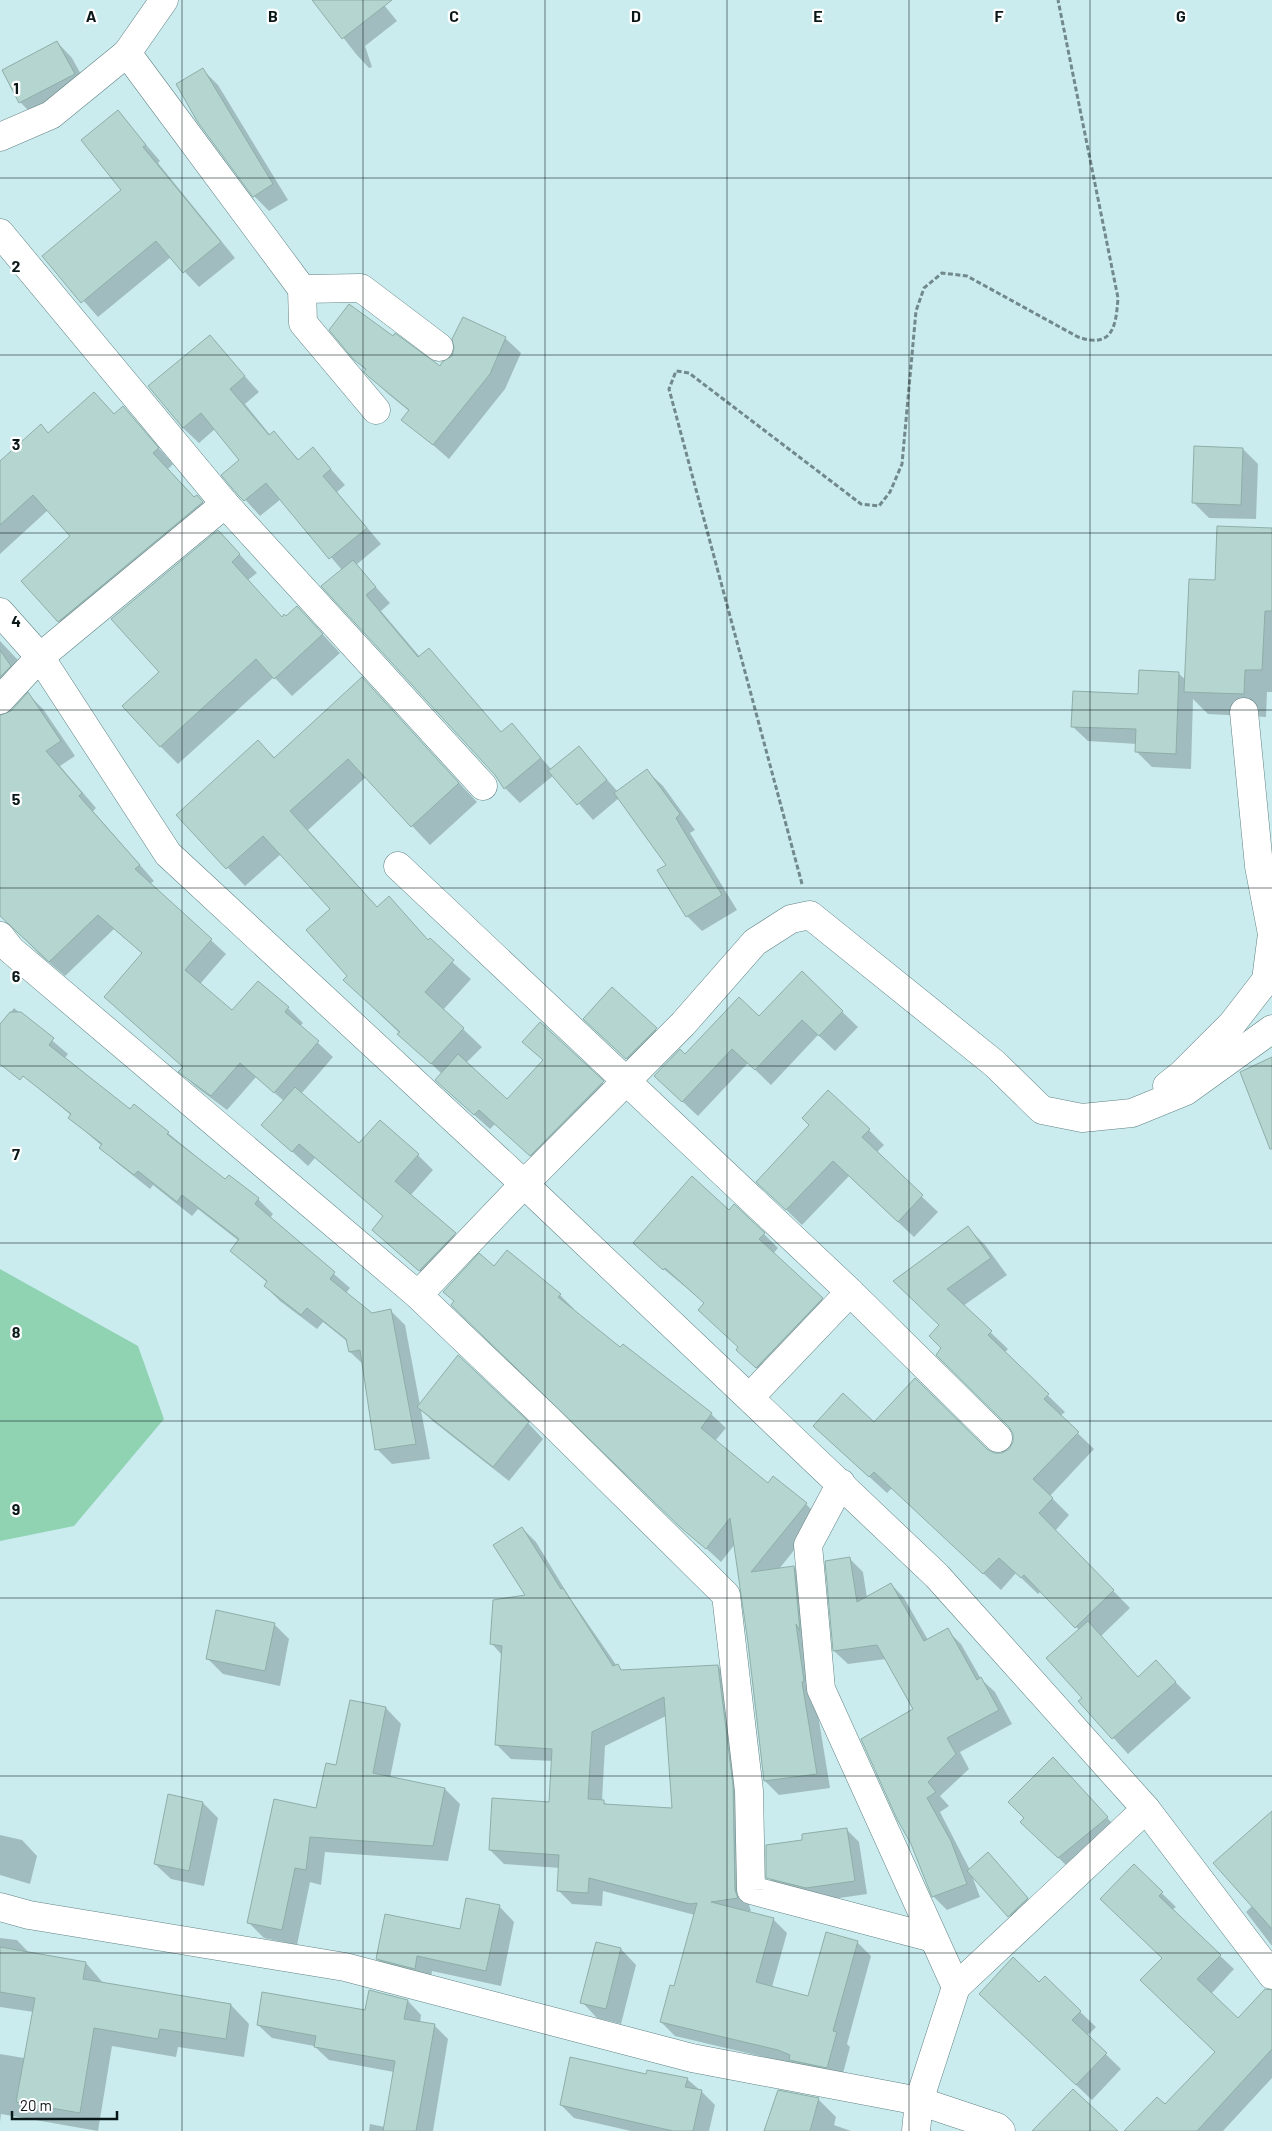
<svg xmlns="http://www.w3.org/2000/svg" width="1272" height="2131" viewBox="0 0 1272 2131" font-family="Barlow,sans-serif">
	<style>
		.green { fill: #90d3b3 }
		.shadow { fill: #0003; fill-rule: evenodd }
		.building { fill: #b5d6d0; stroke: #8eaea8; fill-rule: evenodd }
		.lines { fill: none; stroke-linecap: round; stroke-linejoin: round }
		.minor-casing { stroke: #628284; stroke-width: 29 }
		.path { stroke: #71898b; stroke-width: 3; stroke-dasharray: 5 2.5; stroke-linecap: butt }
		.minor { stroke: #fff; stroke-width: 28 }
		.grid { fill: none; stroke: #0b1819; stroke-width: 1; stroke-opacity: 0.55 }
		.grid-label { font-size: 16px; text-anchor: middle; font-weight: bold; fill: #0b1819; stroke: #fff; stroke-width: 4.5; stroke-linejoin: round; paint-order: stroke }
	</style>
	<rect width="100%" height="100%" fill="#caecef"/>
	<path class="green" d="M0 1269 138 1346 164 1419 74 1526 0 1541Z"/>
	<g class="shadow">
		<path d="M314 0H380L397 21 365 46 372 67 369 68 356 54Z"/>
		<path d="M57 42 72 58 89 89 36 118 20 102Z"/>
		<path d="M203 70 218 85 288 200 269 211 254 196Z"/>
		<path d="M118 112 160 161 158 163 235 258 199 287 171 257 98 317 44 256 122 191Z"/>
		<path d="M210 337 259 392 245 404 271 436 274 433 299 460 313 449 345 485 337 492 381 544 356 565 390 603 381 611 420 657 429 650 502 733 512 725 552 770 579 748 618 792 647 771 663 786 695 830 690 833 737 910 702 931 687 916 668 865 619 798 593 820 554 775 520 803 505 788 342 570 281 499 260 516 223 475 241 460 215 429 199 443 183 428Z"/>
		<path d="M393 338 440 368 505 338 521 353 505 389 449 459 403 419 409 411 386 392 355 359Z"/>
		<path d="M123 408 173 464 168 469 195 498 197 496 212 512 74 636 59 621 72 537 48 510 0 554V467L49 434 115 415Z"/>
		<path d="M1243 449 1258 464 1256 519 1209 518 1193 502Z"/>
		<path d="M1272 529V692H1267L1266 717 1208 714 1193 699 1191 769 1152 767 1137 752V744L1088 741 1072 726 1139 695 1178 673 1186 680 1216 582Z"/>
		<path d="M218 531 257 573 248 580 282 618 315 626 340 653 292 696 274 677 178 764 160 746 161 672Z"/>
		<path d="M0 641 31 674 0 711Z"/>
		<path d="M362 679 477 802 430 845 366 777 308 830 378 908 389 898 429 941 471 979 443 1010 482 1047 466 1063 507 1101 544 1061 541 1024 618 1098 546 1170 495 1124 490 1129 452 1095 442 1074 363 998 349 976 332 909 281 854 245 886 178 815 258 742 275 758Z"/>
		<path d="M28 694 43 709 75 756 60 766 96 808 93 811 154 881 150 884 226 954 200 984 232 1012 288 1008 303 1023 300 1026 333 1057 301 1094 360 1145 418 1155 433 1170 410 1196 470 1249 435 1285 373 1230 384 1217 315 1158 308 1166 263 1125 284 1101 256 1077 227 1110 195 1086 180 1071 184 1068 143 954 114 929 65 976 39 954 10 924 0 900V716H6Z"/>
		<path d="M802 973 858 1027 835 1051 818 1035 771 1085 748 1063 698 1116 671 1091 686 1055 759 1018Z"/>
		<path d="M612 989 671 1044 642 1073 600 1034Z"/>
		<path d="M14 1008 68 1054 64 1059 130 1111 168 1133 226 1181 229 1177 258 1199 273 1214 270 1218 350 1288 346 1293 371 1314 390 1310 405 1325 420 1405 458 1357 528 1423 543 1439 509 1481 434 1422 421 1410 430 1459 392 1464 377 1449 364 1365 350 1352 348 1342 323 1322 317 1329 280 1301 265 1286 268 1283 231 1251 239 1241 198 1209 192 1216 153 1185 150 1189 116 1162 102 1146 70 1118 72 1116 0 1055V1026Z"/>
		<path d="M869 1130 884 1145 876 1153 938 1212 914 1237 849 1176 802 1225 773 1197Z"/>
		<path d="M968 1228 985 1245 1007 1275 963 1306 1008 1349 1004 1353 1065 1412 1060 1416 1094 1449 1050 1496 1069 1515 1055 1531 1130 1608 1101 1636 1138 1678 1156 1662 1191 1698 1128 1754 1080 1701 1084 1698 1079 1630 1041 1591 1038 1594 1016 1573 1001 1590 892 1488 887 1493 831 1442 874 1424 987 1450 993 1454H1002L1010 1450 1014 1443V1434L1010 1427 943 1349 941 1325 911 1298Z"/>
		<path d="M764 1234 778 1248 773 1254 837 1313 771 1381 752 1364 706 1304 649 1257Z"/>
		<path d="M494 1268 560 1295 574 1309 573 1311 620 1349 623 1346 711 1414 726 1428 715 1441 768 1484 806 1504 820 1518 779 1569 794 1567 808 1581 815 1696 830 1788 779 1795 765 1781 750 1643 735 1544 721 1562 685 1529Z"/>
		<path d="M522 1528 536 1542 570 1598 617 1666 623 1671 718 1666 732 1680 746 1800 749 1905 751 1911 746 1912 773 1919 787 1933 772 1987 809 1998 857 1942 871 1956 847 2044 850 2047 841 2081 793 2064 675 2036 661 2022 675 1988 695 1915 603 1891 602 1906 572 1904 558 1890 560 1868 504 1864 490 1850 550 1803 553 1761 511 1759 497 1745 502 1655 492 1644 527 1596ZM666 1716 673 1809 608 1805 602 1801 605 1746Z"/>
		<path d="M849 1558 863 1572 867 1598 891 1584 904 1598 928 1640 947 1630 961 1644 981 1679 995 1692 1012 1724 960 1752 969 1769 940 1796 949 1806 940 1812 970 1870 995 1861 1035 1906 1016 1923 971 1873 980 1897 947 1910 933 1896 915 1710 886 1659 848 1664 834 1651Z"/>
		<path d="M274 1624 289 1639 280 1686 223 1674 207 1658Z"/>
		<path d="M386 1708 401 1724 390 1778 445 1789 460 1804 448 1861 325 1852 321 1885 310 1882 297 1945 264 1938 249 1923 317 1810 337 1766Z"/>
		<path d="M1066 1772 1120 1832 1072 1871 1035 1835Z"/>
		<path d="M203 1803 218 1818 204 1886 171 1879 155 1864Z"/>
		<path d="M846 1829 859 1842 867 1894 819 1901 781 1890 768 1877 804 1841Z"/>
		<path d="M1272 1829V1946L1246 1912 1253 1905Z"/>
		<path d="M0 1835 22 1840 37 1856 30 1884 0 1875Z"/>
		<path d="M1134 1866 1176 1907 1172 1910 1234 1969 1211 1994 1238 2020H1272V2078L1223 2131H1126L1165 2106 1216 2052 1163 1958Z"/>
		<path d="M499 1906 514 1922 501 1986 432 1971 430 1984 392 1974 377 1959 461 1931Z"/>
		<path d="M0 1938 17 1940 30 1954 86 1963 104 1984 231 2005 249 2024 244 2057 178 2047 176 2057 112 2046 98 2131 1 2114 0 2122V2054L24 2058 27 2055 34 2012 0 2007Z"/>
		<path d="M621 1949 636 1965 621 2024 597 2018 582 2002Z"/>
		<path d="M1045 1978 1096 2027 1087 2036 1121 2069 1092 2100 996 2009 1040 1983Z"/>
		<path d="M408 2001 421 2015 420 2023 434 2025 448 2039 433 2131H369L370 2124 385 2127 394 2072 329 2060 314 2046 272 2038 258 2025 366 2012Z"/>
		<path d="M647 2075 687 2079 701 2091 715 2105 709 2131H631L574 2118 561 2105Z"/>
		<path d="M818 2099 836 2117 834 2125 851 2131H765Z"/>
	</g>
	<g class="building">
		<path d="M312 0H392L342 39Z"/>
		<path d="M57 41 75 74 19 103 2 70Z"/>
		<path d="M203 68 273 184 253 197 197 121 176 84Z"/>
		<path d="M118 110 146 145 143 147 221 242 183 273 156 241 81 303 42 256 121 190 81 140Z"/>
		<path d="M349 304 393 336 395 333 440 366 442 362 452 356 454 348 452 339 463 317 506 337 490 374 433 445 401 420 409 410 369 377 364 372 366 369 354 360 329 330Z"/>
		<path d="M210 335 245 376 230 389 269 435 274 431 298 460 313 447 331 469 323 476 367 528 329 559 266 483 244 501 237 494 221 475 239 460 201 413 183 428 148 386Z"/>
		<path d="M94 392 114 414 123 406 159 448 153 453 194 497 197 495 203 502 58 622 21 581 70 536 33 495 0 525V461L41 424 48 433Z"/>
		<path d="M1194 446 1243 448 1241 505 1192 503Z"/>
		<path d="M1217 526 1272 528V611H1265L1262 670H1245L1244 694 1184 692 1189 579 1215 580Z"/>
		<path d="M218 530 240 554 232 562 282 617 284 614 286 616 297 606 323 634 274 679 256 659 160 747 122 706 159 672 111 619Z"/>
		<path d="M353 560 376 587 366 595 418 657 429 648 501 732 512 723 541 758 504 789 495 775 321 586Z"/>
		<path d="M0 650 11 666 0 677Z"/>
		<path d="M1139 670 1179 672 1176 754 1135 752 1136 729 1071 727 1073 691 1138 694Z"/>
		<path d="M362 677 459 783 411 827 348 759 290 811 377 907 389 896 428 940 430 938 454 960 425 992 464 1028 431 1064 397 1034 400 1032 343 980 347 976 306 930 330 909 263 836 226 869 176 815 258 740 274 758Z"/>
		<path d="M28 692 61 741 46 751 82 793 79 796 140 865 135 869 212 939 185 970 232 1010 258 981 289 1007 285 1012 319 1041 274 1093 240 1063 211 1096 178 1072 183 1067 104 997 142 953 98 915 49 962 0 916V715L11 711Z"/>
		<path d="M579 746 607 780 577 805 548 771Z"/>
		<path d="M647 769 680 814 676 818 722 895 686 917 657 870 666 865 614 793Z"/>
		<path d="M802 971 843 1011 819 1036 802 1020 755 1070 732 1049 682 1102 654 1076 680 1049 685 1054 739 997 759 1016Z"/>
		<path d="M612 987 657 1028 626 1059 583 1019Z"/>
		<path d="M10 1012H21L54 1038 49 1045 130 1109 134 1104 169 1132 167 1134 225 1179 229 1175 259 1198 255 1204 335 1272 330 1279 372 1313 391 1309 416 1444 375 1450 360 1350 349 1352 346 1339 307 1308 301 1315 264 1286 267 1281 230 1251 239 1239 182 1195 177 1202 138 1171 134 1175 99 1148 102 1144 68 1118 71 1114 23 1076 20 1080 0 1064V1024Z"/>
		<path d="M540 1022 604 1081 530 1156 479 1110 474 1115 435 1080 458 1054 507 1099 543 1060 522 1042Z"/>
		<path d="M1272 1057V1149H1270L1240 1072Z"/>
		<path d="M295 1087 359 1143 380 1120 419 1154 395 1181 456 1233 419 1271 372 1230 383 1216 299 1144 292 1152 261 1125Z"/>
		<path d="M828 1090 870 1129 862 1137 923 1195 898 1222 833 1161 786 1210 756 1182 809 1125 802 1118Z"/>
		<path d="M692 1176 729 1210 734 1204 765 1233 759 1239 823 1298 756 1368 736 1350 738 1347 698 1310 704 1303 665 1268 663 1270 633 1243Z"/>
		<path d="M968 1226 991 1258 947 1289 992 1331 988 1335 1049 1394 1044 1399 1079 1432 1033 1479 1053 1498 1039 1513 1114 1590 1075 1628 1024 1575 1021 1578 999 1558 983 1574 874 1472 869 1477 813 1426 843 1393 874 1422 915 1378 987 1449 994 1453H1002L1009 1449 1013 1442V1434L1009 1427 936 1355 941 1348 929 1336 939 1325 893 1281Z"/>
		<path d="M507 1250 561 1294 558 1297 620 1347 623 1344 712 1413 701 1428 768 1483 773 1476 807 1503 751 1572 794 1566 800 1631 796 1624 804 1681 802 1682 817 1774 764 1781 748 1643 730 1518 706 1549 681 1528 451 1305 454 1301 443 1292 479 1253 494 1266Z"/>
		<path d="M458 1355 529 1422 493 1467 417 1407Z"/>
		<path d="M522 1527 561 1589 563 1588 613 1666 618 1664 621 1670 718 1665 733 1785 735 1890 738 1898 711 1902 774 1918 756 1982 808 1996 826 1932 858 1941 833 2031 837 2032 827 2068 789 2060 790 2055 778 2050 660 2022 670 1985 674 1986 697 1903 690 1904 589 1878 588 1893 557 1891 559 1855 489 1850 492 1798 549 1802 552 1749 495 1745 502 1646 490 1644 493 1600 525 1595 493 1545ZM664 1697 672 1808 604 1804V1800L588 1799 592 1732Z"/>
		<path d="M850 1557 857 1602 891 1583 924 1641 948 1628 977 1680 981 1677 999 1710 947 1738 956 1754 928 1782 936 1792 927 1798 951 1841 967 1884 932 1897 911 1844 897 1819 861 1739 913 1709 877 1645 833 1651 825 1561Z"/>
		<path d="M216 1610 275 1623 265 1671 206 1659Z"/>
		<path d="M1088 1621 1138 1677 1156 1660 1176 1682 1112 1739 1078 1701 1082 1698 1046 1658Z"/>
		<path d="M350 1700 386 1707 373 1773 445 1788 433 1846 310 1837 306 1870 295 1868 282 1930 247 1923 274 1799 316 1808 326 1763 336 1765Z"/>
		<path d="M1053 1757 1108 1817 1058 1858 1020 1822 1024 1818 1008 1802Z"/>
		<path d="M168 1794 203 1802 189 1871 154 1864Z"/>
		<path d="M1272 1811V1929L1213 1863Z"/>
		<path d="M847 1828 855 1881 806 1888 766 1878V1845L802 1840V1834Z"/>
		<path d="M988 1852 1028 1898 1008 1917 967 1871Z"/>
		<path d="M1134 1864 1163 1892 1159 1896 1221 1955 1197 1979 1238 2018 1265 1989 1272 1990V2049L1197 2131H1124L1157 2097 1165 2104 1215 2052 1140 1980 1162 1958 1100 1899Z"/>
		<path d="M466 1898 500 1905 486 1971 417 1956 415 1969 376 1959 385 1914 460 1929Z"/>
		<path d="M596 1942 621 1948 606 2009 580 2003Z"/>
		<path d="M0 1947 86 1962 83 1979 231 2004 226 2039 160 2029 158 2039 94 2028 80 2113 16 2102 35 1998 0 1992Z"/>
		<path d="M1013 1957 1039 1982 1045 1976 1081 2011 1072 2020 1107 2053 1076 2085 979 1994Z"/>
		<path d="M369 1990 408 2000 404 2019 435 2024 416 2131H383L395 2061 314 2047 316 2036 257 2025 262 1992 365 2010Z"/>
		<path d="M570 2057 646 2074 647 2070 688 2078 685 2087 702 2090 693 2131H673L560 2105Z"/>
		<path d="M1073 2089 1118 2131H1032Z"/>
		<path d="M778 2090 819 2098 810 2131H764Z"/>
	</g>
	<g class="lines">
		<g class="minor-casing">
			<g id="minor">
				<path d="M127 53 302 289 303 323 376 410"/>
				<path d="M0 137 51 115 127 53 164 0"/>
				<path d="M0 233 225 504 483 786"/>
				<path d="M302 289 361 288 439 347"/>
				<path d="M0 612 40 657 168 854 524 1184 937 1576 1146 1809 1272 1975"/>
				<path d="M0 700 40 657 225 504"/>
				<path d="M398 866 850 1292 998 1438"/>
				<path d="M0 936 11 950 418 1295 549 1420 726 1595 749 1791 751 1890 933 1938"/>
				<path d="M1167 1086 1182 1074 1232 1024 1266 980 1272 934 1259 866 1244 712"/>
				<path d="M418 1295 524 1184 683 1024 755 942 791 919 810 915 995 1064 1042 1110 1082 1118 1132 1113 1186 1091 1272 1029"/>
				<path d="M750 1397 850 1292"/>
				<path d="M841 1483 808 1545 821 1689 956 1987"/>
				<path d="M0 1907 29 1915 345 1967 692 2058 919 2101 997 2127 1001 2131"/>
				<path d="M916 2131 919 2101 956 1987 1146 1809"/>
			</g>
		</g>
		<path class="path" d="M802 884 669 389 676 371 689 373 861 504 879 506 890 492 902 464 916 311 924 288 942 273 967 276 1078 337C1113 349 1116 326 1118 298L1058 0"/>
		<use href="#minor" class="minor"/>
	</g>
	<path class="grid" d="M182 0V2131M363 0V2131M545 0V2131M727 0V2131M909 0V2131M1090 0V2131M0 178H1272M0 355H1272M0 533H1272M0 710H1272M0 888H1272M0 1066H1272M0 1243H1272M0 1421H1272M0 1598H1272M0 1776H1272M0 1953H1272"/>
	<g class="grid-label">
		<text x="91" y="22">A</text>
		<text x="273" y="22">B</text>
		<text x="454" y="22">C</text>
		<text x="636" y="22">D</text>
		<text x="818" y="22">E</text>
		<text x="999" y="22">F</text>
		<text x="1181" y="22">G</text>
		<text x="16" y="94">1</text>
		<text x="16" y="272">2</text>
		<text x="16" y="450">3</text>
		<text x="16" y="627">4</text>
		<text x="16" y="805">5</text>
		<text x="16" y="982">6</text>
		<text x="16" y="1160">7</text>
		<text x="16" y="1338">8</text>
		<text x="16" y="1515">9</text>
	</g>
	<path d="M12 2111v8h105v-8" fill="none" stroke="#0b1819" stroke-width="2.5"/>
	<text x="20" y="2111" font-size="15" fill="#0b1819" stroke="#ffffff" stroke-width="4" paint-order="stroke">20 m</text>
</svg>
